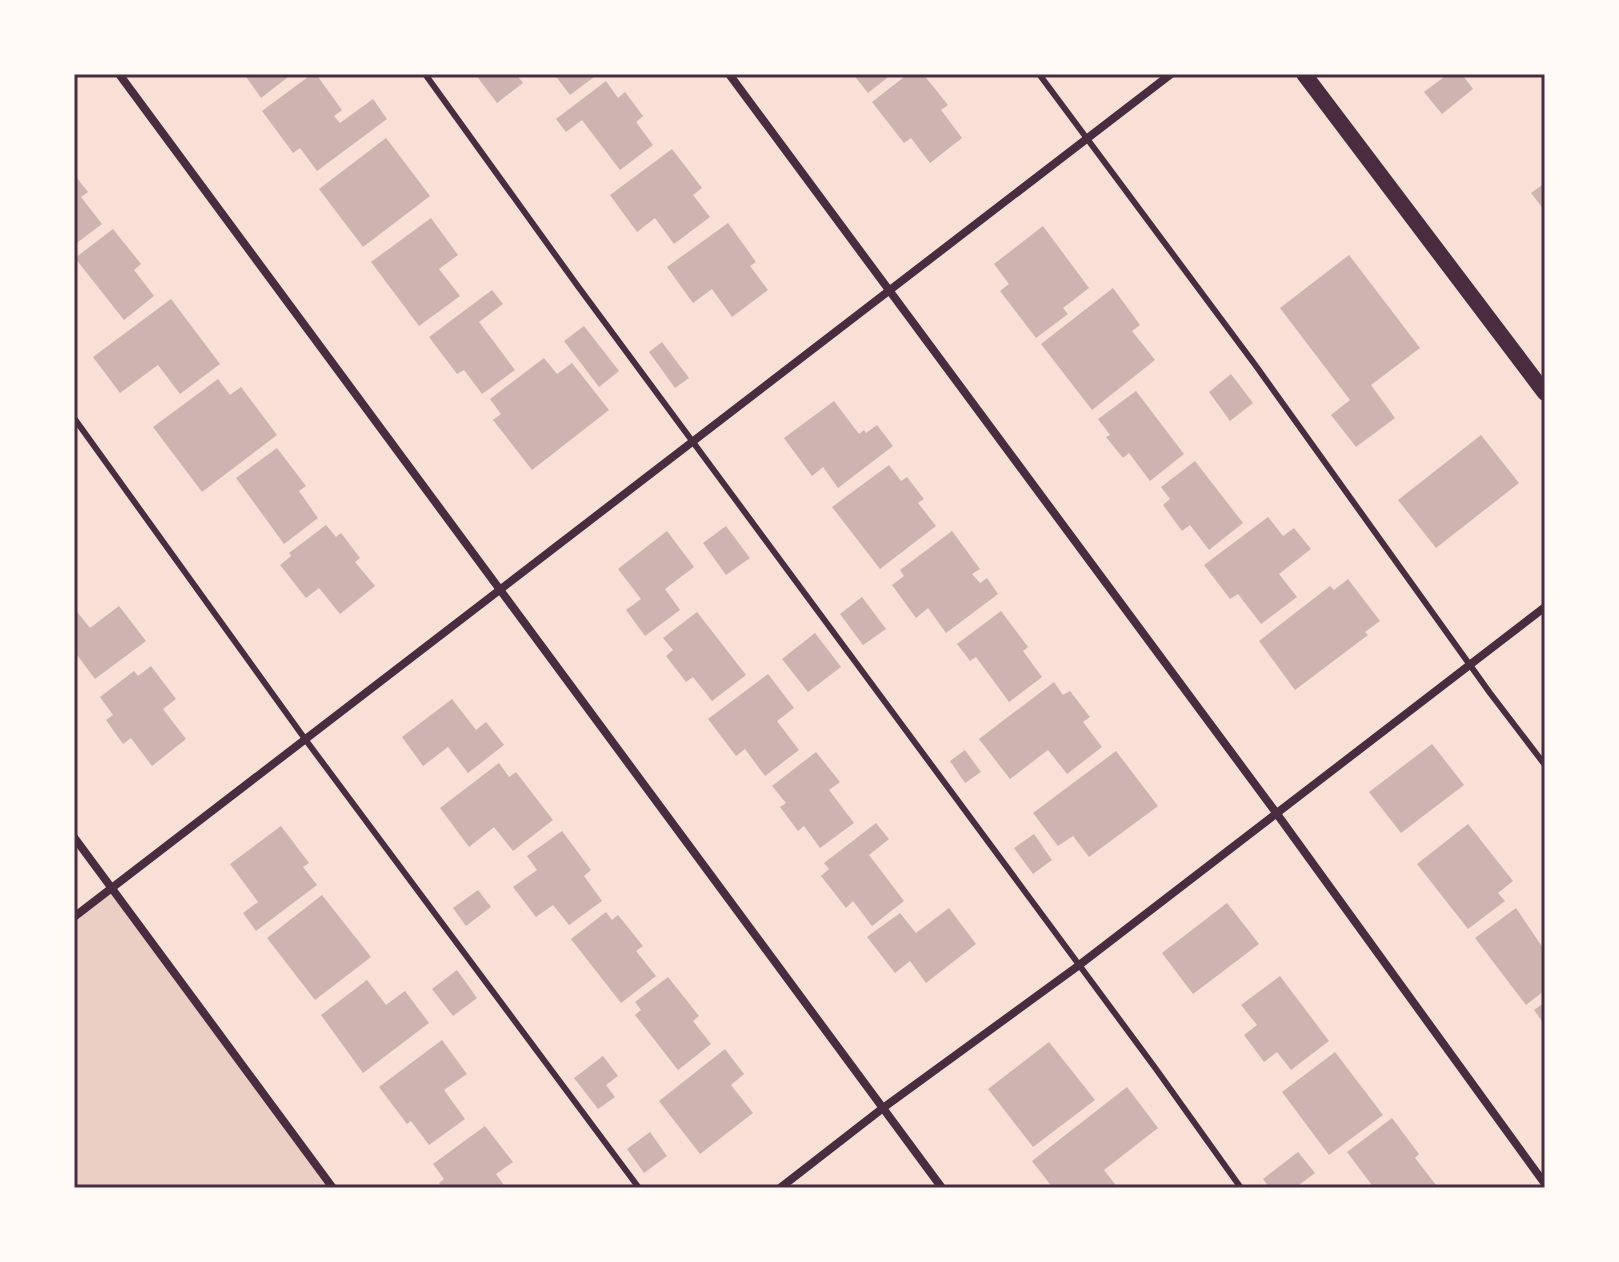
<svg xmlns="http://www.w3.org/2000/svg" width="1619" height="1262" viewBox="0 0 1619 1262" font-family="'DejaVu Sans',sans-serif">
	<style>
		.green { fill: #ebcfc5 }
		.building { fill: #ccb4b1 }
		.lines { fill: none; stroke-linecap: round; stroke-linejoin: round }
		.service { stroke: #4a2c40; stroke-width: 6 }
		.minor { stroke: #4a2c40; stroke-width: 8 }
		.secondary { stroke: #4a2c40; stroke-width: 16 }
		.neatline { fill: none; stroke: #4a2c40; stroke-width: 3 }
	</style>
	<rect width="100%" height="100%" fill="#f7e1d7"/>
	<path class="green" d="M112 888 333 1188H74V917Z"/>
	<g class="building">
		<path d="M244 74H292L261 98Z"/>
		<path d="M312 74H316L342 110 334 116 340 123 373 99 387 119 317 171 300 148 293 153 262 111Z"/>
		<path d="M475 74H516L523 83 497 103Z"/>
		<path d="M554 74H598L570 95Z"/>
		<path d="M853 74H892L868 93Z"/>
		<path d="M908 74H923L948 105 941 110 962 138 930 163 911 138 904 143 872 102Z"/>
		<path d="M1448 74H1462L1473 89 1442 114 1424 92Z"/>
		<path d="M606 81 618 98 625 92 643 116 636 122 653 145 620 170 582 120 566 132 556 119Z"/>
		<path d="M386 138 430 196 363 247 319 189Z"/>
		<path d="M672 149 702 188 693 195 710 217 674 244 655 218 637 232 610 195Z"/>
		<path d="M74 174 88 192 81 197 102 224 74 245Z"/>
		<path d="M1545 183V211L1531 193Z"/>
		<path d="M431 218 458 255 439 269 460 296 419 326 371 262Z"/>
		<path d="M728 223 756 262 750 266 768 290 732 317 712 289 693 303 667 267Z"/>
		<path d="M1043 226 1089 288 1063 308 1068 314 1036 338 1000 291 1009 284 994 264Z"/>
		<path d="M113 229 141 264 134 270 154 296 124 320 75 258Z"/>
		<path d="M1349 255 1420 348 1371 385 1395 418 1356 447 1331 415 1350 400 1280 308Z"/>
		<path d="M1113 288 1140 325 1132 331 1155 360 1092 410 1041 344Z"/>
		<path d="M492 290 503 304 479 322 515 370 482 394 464 370 457 374 429 337Z"/>
		<path d="M171 299 220 364 180 394 158 365 120 393 93 357Z"/>
		<path d="M584 326 619 371 599 387 564 341Z"/>
		<path d="M662 342 689 378 675 388 649 352Z"/>
		<path d="M544 358 557 374 572 363 609 410 532 470 493 420 501 414 490 399Z"/>
		<path d="M1231 374 1253 403 1230 421 1209 392Z"/>
		<path d="M218 379 230 395 241 387 277 435 202 492 153 427Z"/>
		<path d="M1136 391 1184 454 1150 481 1129 453 1123 458 1106 437 1110 435 1098 419Z"/>
		<path d="M834 401 859 434 864 430 866 433 877 425 893 446 838 488 823 467 812 476 784 438Z"/>
		<path d="M1481 435 1519 483 1436 548 1398 500Z"/>
		<path d="M277 448 306 486 299 491 318 518 284 544 236 478Z"/>
		<path d="M1195 461 1243 523 1209 550 1190 525 1182 531 1163 505 1170 499 1161 487Z"/>
		<path d="M889 465 901 481 907 477 924 499 918 503 936 526 880 569 832 507Z"/>
		<path d="M1268 517 1283 536 1294 528 1311 549 1279 574 1297 597 1261 624 1238 594 1230 599 1204 565Z"/>
		<path d="M326 525 336 537 341 533 360 558 355 562 375 586 340 614 319 588 306 598 280 565 291 556 289 553Z"/>
		<path d="M726 526 750 558 726 575 703 543Z"/>
		<path d="M667 531 694 567 665 589 680 610 645 636 626 610 641 599 618 569Z"/>
		<path d="M952 531 980 569 972 574 980 583 987 578 998 594 946 633 928 608 916 618 892 585 904 576 900 570Z"/>
		<path d="M1348 579 1380 621 1365 632 1368 635 1295 690 1259 641 1330 586 1334 590Z"/>
		<path d="M862 597 886 629 863 645 840 614Z"/>
		<path d="M119 606 146 641 95 679 74 651V608L90 628Z"/>
		<path d="M1001 611 1028 647 1023 651 1042 677 1009 702 976 657 970 661 957 644Z"/>
		<path d="M697 612 746 675 712 701 693 677 686 682 666 656 673 650 663 638Z"/>
		<path d="M815 633 841 667 808 692 782 659Z"/>
		<path d="M151 666 176 699 163 709 186 739 152 766 131 738 123 744 106 720 113 715 100 697 134 671 138 676Z"/>
		<path d="M768 674 794 708 777 721 799 750 765 776 745 749 736 756 708 719Z"/>
		<path d="M1054 682 1063 695 1070 691 1090 717 1083 722 1102 747 1067 774 1048 750 1010 779 979 739Z"/>
		<path d="M452 699 476 730 486 722 504 745 468 773 448 747 423 766 402 737Z"/>
		<path d="M1432 744 1464 785 1401 833 1369 792Z"/>
		<path d="M965 750 981 772 965 783 950 761Z"/>
		<path d="M1116 751 1158 806 1089 857 1073 836 1058 846 1033 813Z"/>
		<path d="M816 752 840 782 829 790 854 823 820 848 804 826 798 831 780 807 786 803 772 786Z"/>
		<path d="M499 763 509 777 516 772 553 820 513 851 494 827 469 847 440 808Z"/>
		<path d="M876 823 889 839 869 855 904 901 872 926 853 901 846 908 821 876 829 869 824 863Z"/>
		<path d="M1468 824 1513 881 1498 893 1505 901 1468 929 1417 864Z"/>
		<path d="M281 826 309 863 303 867 317 885 256 931 243 913 258 902 230 864Z"/>
		<path d="M562 831 591 870 584 876 602 901 569 925 553 905 536 917 513 887 537 870 527 856Z"/>
		<path d="M1034 834 1052 860 1033 874 1014 848Z"/>
		<path d="M478 890 491 907 466 926 453 908Z"/>
		<path d="M322 895 371 957 315 1000 267 938Z"/>
		<path d="M1227 903 1259 944 1193 994 1162 953Z"/>
		<path d="M949 908 976 944 926 983 910 961 895 973 867 937 900 913 916 933Z"/>
		<path d="M1516 908 1545 951V990L1526 1005 1475 938Z"/>
		<path d="M606 912 612 920 618 915 643 946 636 951 656 976 621 1003 571 939Z"/>
		<path d="M457 970 477 998 453 1016 432 989Z"/>
		<path d="M1280 976 1329 1041 1291 1070 1277 1052 1264 1062 1244 1035 1257 1025 1241 1005Z"/>
		<path d="M668 977 699 1016 693 1021 711 1044 678 1070 635 1015 641 1010 635 1002Z"/>
		<path d="M367 980 386 1005 405 991 429 1023 363 1073 321 1015Z"/>
		<path d="M1545 1002V1025L1534 1010Z"/>
		<path d="M442 1040 467 1074 444 1090 465 1119 429 1145 411 1121 407 1124 379 1087Z"/>
		<path d="M1049 1042 1095 1100 1033 1147 988 1089Z"/>
		<path d="M725 1049 744 1074 731 1085 753 1113 700 1154 659 1101Z"/>
		<path d="M1335 1052 1383 1115 1329 1155 1282 1092Z"/>
		<path d="M603 1056 618 1076 606 1085 615 1097 598 1109 574 1078Z"/>
		<path d="M1127 1087 1158 1128 1104 1170 1118 1188H1053L1032 1161Z"/>
		<path d="M1392 1118 1419 1154 1415 1158 1436 1185 1433 1188H1374L1347 1152Z"/>
		<path d="M485 1126 513 1162 496 1174 506 1188H443L439 1183 444 1179 433 1164Z"/>
		<path d="M650 1132 667 1156 644 1173 627 1149Z"/>
		<path d="M1298 1152 1315 1173 1295 1188H1270L1263 1179Z"/>
	</g>
	<g class="lines">
		<g class="service">
			<path d="M425 74 577 285 1156 1069 1241 1188"/>
			<path d="M1039 74 1256 366 1490 693 1545 765"/>
			<path d="M74 418 305 739 639 1188"/>
		</g>
		<g class="minor">
			<path d="M119 74 942 1188"/>
			<path d="M729 74 1277 814 1545 1184"/>
			<path d="M74 837 333 1188"/>
			<path d="M74 917 1171 74"/>
			<path d="M780 1188 883 1108 1078 966 1545 607"/>
		</g>
		<path class="secondary" d="M1304 74 1545 393"/>
	</g>
	<rect width="1619" height="1262" fill="none" stroke="#fffaf5" stroke-width="152"/>
	<rect x="76" y="76" width="1467" height="1110" class="neatline"/>
</svg>
